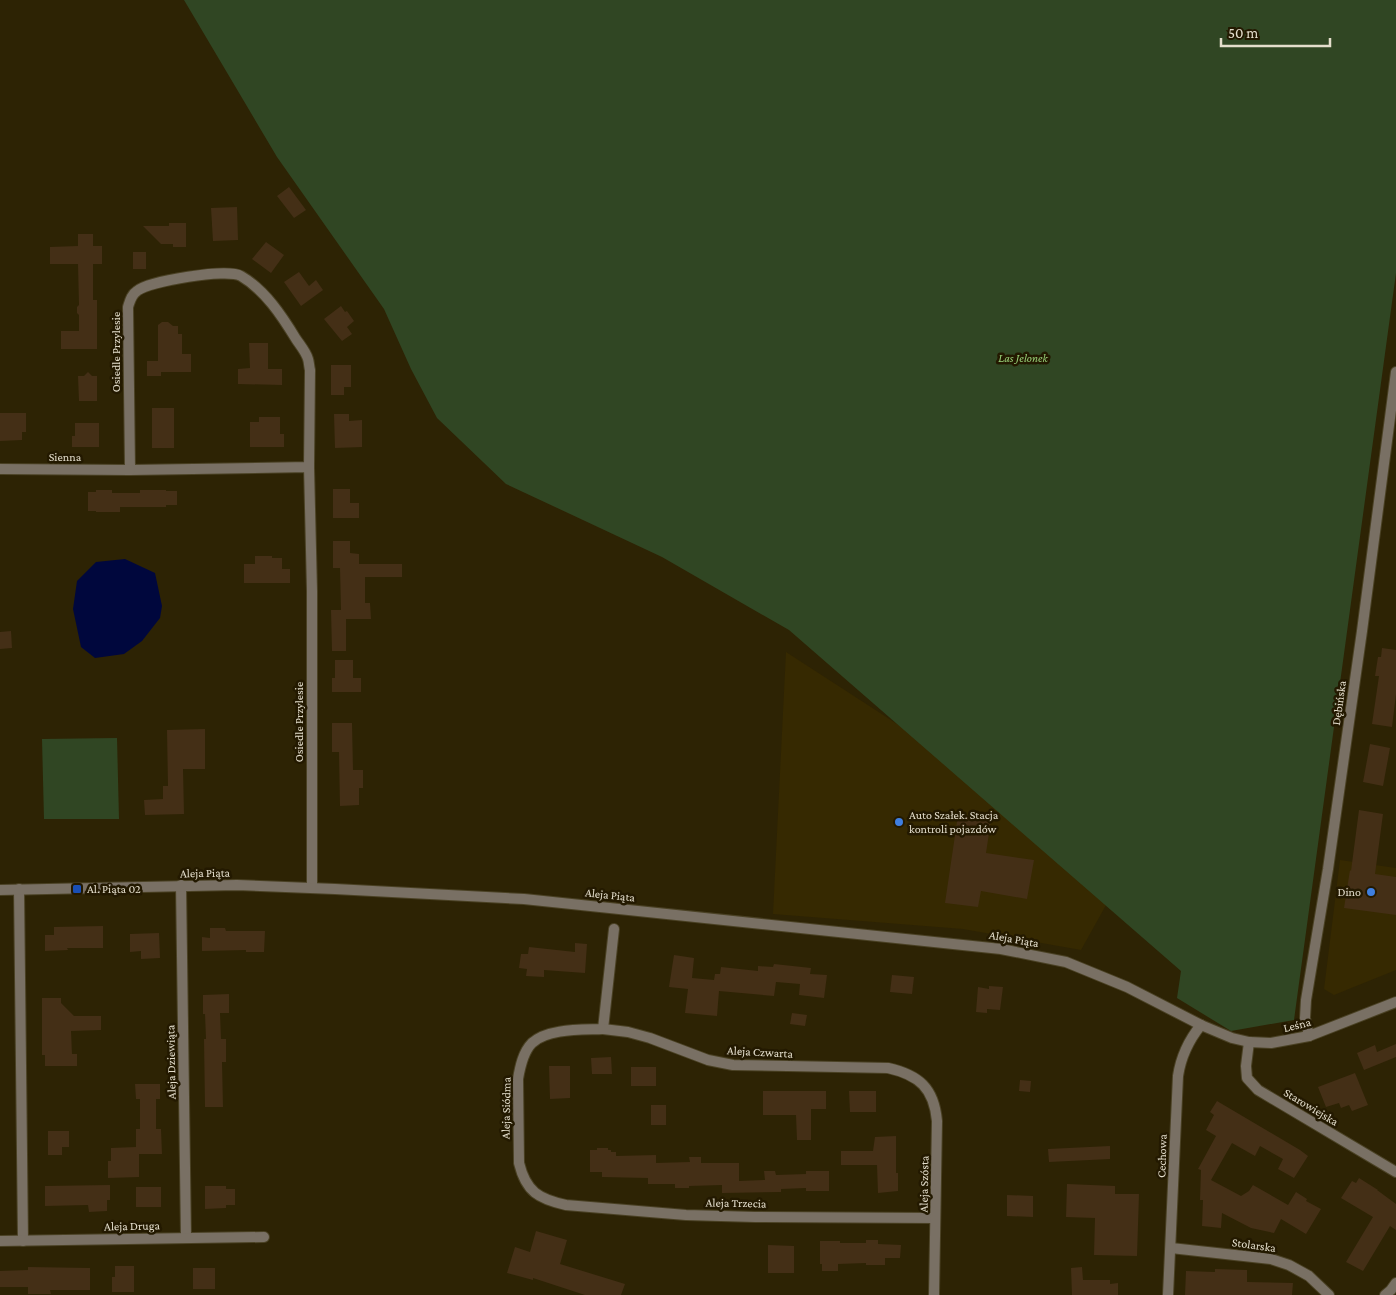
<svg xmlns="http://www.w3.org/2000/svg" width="1396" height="1295" viewBox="0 0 1396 1295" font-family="'Crimson Pro',serif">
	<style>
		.built { fill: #362901 }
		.green { fill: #304623 }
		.water { fill: #00073d }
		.building { fill: #442f16 }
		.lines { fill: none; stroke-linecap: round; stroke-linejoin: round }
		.minor-casing { stroke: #4a4124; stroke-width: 12 }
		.tertiary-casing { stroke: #4a4124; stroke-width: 12 }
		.minor { stroke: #797064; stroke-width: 10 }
		.tertiary { stroke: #797064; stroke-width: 10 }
		.shop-dot { fill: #3f7fe0; stroke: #231900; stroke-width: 2 }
		.transit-dot { fill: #1a4fb4; stroke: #231900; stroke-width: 2 }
		.labels { text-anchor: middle; stroke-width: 5; stroke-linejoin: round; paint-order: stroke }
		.street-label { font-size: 12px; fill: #e4decc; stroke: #231900 }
		.park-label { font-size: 12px; font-style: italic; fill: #99d279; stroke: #231900 }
		.poi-label { font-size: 12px; fill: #e4decc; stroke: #231900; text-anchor: start }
	</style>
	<rect width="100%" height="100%" fill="#2d2304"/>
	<g class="built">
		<path d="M786 652 931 746 1110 898 1081 950 963 929 773 914Z"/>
		<path d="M1340 860 1396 868V970L1334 995 1324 989Z"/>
	</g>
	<g class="green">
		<path d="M184 0H1396V273L1294 1020 1231 1031 1177 998 1181 971 789 630 662 557 506 484 437 418 411 369 384 309 277 157Z"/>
		<path d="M117 738 119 819H44L42 739Z"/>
	</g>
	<path class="water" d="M125 559 155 573 162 606 160 618 142 641 124 654 95 658 81 647 73 609 77 581 96 562Z"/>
	<g class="building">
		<path d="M289 187 306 210 294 218 277 196Z"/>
		<path d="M237 207 238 240 213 241 211 208Z"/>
		<path d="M169 223H186V247H173V244H161L143 226H169Z"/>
		<path d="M78 234H93V246H102V264H93V300H97V349H61V331H79V315L77 313V307L79 305 78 264H50V247L78 246Z"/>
		<path d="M266 242 284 255 271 273 252 259Z"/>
		<rect x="133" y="252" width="13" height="17"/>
		<path d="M299 272 309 286 316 280 323 290 301 306 284 282Z"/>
		<path d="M341 306 345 312 347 311 354 321 347 327 352 334 342 341 324 319Z"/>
		<path d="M162 322H168L173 326H178V334H182V354H191V372H161V376H147V361H158V325Z"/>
		<path d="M249 343H268V369H282V385L238 384V369L250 368Z"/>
		<path d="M331 365H351V387H344V395H331Z"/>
		<path d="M88 372 92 376H97V401H79L78 376H84Z"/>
		<rect x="152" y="408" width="22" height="40"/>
		<path d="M0 413H26V432H22V440L0 441Z"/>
		<path d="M334 414H349V421L362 420V447L335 448Z"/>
		<path d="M259 417H280V434H284V447H250V422H259Z"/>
		<path d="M75 423H99V447H72V436H75Z"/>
		<path d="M333 489H350V503H359V518H333Z"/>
		<path d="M96 490H112V493H140V490H166V491H177V505H166V507H120V512H96V511H88V492H96Z"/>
		<path d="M333 541H350V553L359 554V564H402V577H365V603H370L371 619H346V651H332L331 610H341L340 568H333Z"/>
		<path d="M255 556H272V558H282V569H290V583H244V564H255Z"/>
		<path d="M11 631 12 648 0 649V632Z"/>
		<path d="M1382 648 1396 650V694L1392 727 1372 724 1379 676H1375L1378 657H1381Z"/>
		<path d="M335 660H353V678H361V692H332V678H335Z"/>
		<path d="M332 723H352L353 770H363V788H359V805L340 806 339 752H332Z"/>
		<path d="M205 729V769H183L184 814 145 815 144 800 163 799V786H168L167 730Z"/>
		<path d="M1370 744 1390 748 1383 786 1363 782Z"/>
		<path d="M1359 810 1383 814 1375 874 1396 877V915L1344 908 1350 870 1351 871Z"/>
		<path d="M958 815 991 820 986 853 1034 860 1027 899 981 891 978 907 945 903Z"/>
		<path d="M103 926V948H67L68 950 45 951V935H54V927Z"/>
		<path d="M210 928H225L226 931H265L264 952H246V950L202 951V937L210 938Z"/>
		<path d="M159 933 160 958 141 959V951L130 952V934Z"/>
		<path d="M575 943 587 944 585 973 544 970V977L526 976 527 969 519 968 521 954H528L529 947 575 952Z"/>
		<path d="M674 955 694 958 692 978 714 980 715 974H720L721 967 758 971V966L773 967 774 964 811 968 810 974 827 975 824 998 799 995 800 984 776 982 774 996 719 991 717 1016 685 1013 688 989 669 987Z"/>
		<path d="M892 975 914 977 912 994 890 992Z"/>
		<path d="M989 986 1003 987 1000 1010 987 1009V1013L976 1012 978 987 989 989Z"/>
		<path d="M229 994V1013H220L221 1039H226V1062H222L223 1107H205L204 1039H206L205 1014H203V995Z"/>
		<path d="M42 998H61V1003L74 1016H101V1030L71 1031 72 1054H77V1066H45V1055H42Z"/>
		<path d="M792 1013 807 1015 805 1026 790 1024Z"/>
		<path d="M1396 1044V1057L1364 1070 1357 1053 1375 1045 1377 1052Z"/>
		<path d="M611 1057 612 1074H592L591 1058Z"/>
		<path d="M549 1066H570V1098L550 1099Z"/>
		<rect x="631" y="1067" width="25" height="19"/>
		<path d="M1355 1073 1368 1105 1352 1111 1349 1105 1341 1108 1339 1103 1326 1107 1318 1087Z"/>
		<path d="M1020 1080 1031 1081 1030 1092 1019 1091Z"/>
		<path d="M135 1084H160V1099H156V1129H161L162 1154H139V1177L108 1178V1161H111V1148L136 1147V1129H140V1099H136Z"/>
		<path d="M763 1091H826V1109H811V1140H797L796 1115H763Z"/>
		<path d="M849 1091H876V1112H850Z"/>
		<path d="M1217 1101 1300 1150 1308 1156 1294 1178 1278 1169 1283 1159 1260 1146 1255 1156 1232 1143 1211 1180 1241 1196 1249 1191 1253 1185 1288 1205 1296 1192 1307 1199 1306 1201 1321 1209 1306 1234 1281 1219 1274 1233 1251 1228 1222 1213 1221 1228 1202 1226 1203 1200H1200L1201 1170 1198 1169 1216 1136 1206 1130 1214 1115 1210 1112Z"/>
		<rect x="651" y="1105" width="15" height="20"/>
		<path d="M48 1131H69V1147H62V1155H48Z"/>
		<path d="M896 1136V1173H898V1191L878 1193 877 1165H841V1151H873L875 1137Z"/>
		<path d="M1110 1146V1159L1049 1162 1048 1149Z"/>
		<path d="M597 1148H608V1150H611V1152H616V1156L656 1155V1163L690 1162 689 1157H701V1163H739V1181L765 1180 764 1171H775L776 1175 806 1174V1171H829V1191H806V1188L781 1189V1192L722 1193V1185L689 1186V1188H675V1184H648V1178L602 1177V1172H590V1150H597Z"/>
		<path d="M1359 1178 1378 1190H1377L1396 1204V1230L1390 1226 1363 1271 1346 1262 1373 1217 1341 1198 1352 1181 1356 1183Z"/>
		<path d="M1067 1184 1115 1186V1194H1139L1137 1256 1094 1255 1095 1218 1066 1217Z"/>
		<path d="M110 1185V1200H107V1211L89 1212 88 1205 45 1206V1186Z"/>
		<path d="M205 1186H226V1189H235V1205H226V1208L205 1209Z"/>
		<rect x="136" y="1187" width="25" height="20"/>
		<path d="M1007 1195 1033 1196V1217L1007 1216Z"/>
		<path d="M536 1231 567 1240 560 1264 625 1284 621 1295H585L533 1278V1280L507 1273 515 1247 530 1252Z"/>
		<path d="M866 1240H878V1244L901 1245 900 1258H885V1265H866V1263L838 1264V1271H822V1264H820V1241H840V1243H866Z"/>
		<path d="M768 1245 794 1246V1273H768Z"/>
		<path d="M115 1266H134V1292H112V1277H115Z"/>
		<path d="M28 1267 90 1268V1290H50L51 1294H28V1287H0V1271L28 1270Z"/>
		<path d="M1082 1267 1083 1280H1110V1284L1118 1283V1295H1072L1071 1268Z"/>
		<rect x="193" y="1268" width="22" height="21"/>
		<path d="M1215 1269 1247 1270V1282L1293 1283 1292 1295H1185L1186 1271 1215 1272Z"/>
	</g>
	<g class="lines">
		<g class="minor-casing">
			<g id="minor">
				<path d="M309 467 130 470 128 307C130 301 131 295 137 291 149 281 227 268 241 276 265 290 282 316 296 339 300 345 306 352 308 359 309 362 309 366 310 370L309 467 312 591V887"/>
				<path d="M0 469 130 470"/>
				<path d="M181 885 186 1238"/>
				<path d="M19 889 23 1241"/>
				<path d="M614 929 603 1029C583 1030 548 1028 532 1043 523 1052 520 1067 518 1079L519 1163C526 1192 539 1199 566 1205L686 1215 755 1217 935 1218"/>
				<path d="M603 1029 628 1032 650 1038 708 1060 733 1065 888 1068C919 1075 934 1088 937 1121L934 1295"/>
				<path d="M1309 1036 1305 1018 1306 1000 1328 869 1362 631 1396 372"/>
				<path d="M1249 1042 1246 1066 1247 1078 1258 1090 1396 1172"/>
				<path d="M0 1241 264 1237"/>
				<path d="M1171 1248 1271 1259 1289 1265 1309 1276 1329 1295"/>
				<path d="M1168 1295 1178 1076C1181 1056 1188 1041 1201 1025"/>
				<path d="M1385 1295 1391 1290 1396 1283"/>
			</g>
		</g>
		<g class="tertiary-casing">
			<path id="tertiary" d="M0 890 237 885 335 889 524 899 1001 949 1066 962 1127 987 1201 1025 1232 1038 1249 1042 1271 1043 1309 1036 1396 1002"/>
		</g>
		<use href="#minor" class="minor"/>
		<use href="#tertiary" class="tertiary"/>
	</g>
	<g class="shop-dot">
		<circle cx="899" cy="822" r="5"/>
		<circle cx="1371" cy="892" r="5"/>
	</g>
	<rect class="transit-dot" x="72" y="884" width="10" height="10" rx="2.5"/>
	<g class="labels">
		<g class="street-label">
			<text transform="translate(116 352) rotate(-90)" y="4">Osiedle Przylesie</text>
			<text x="65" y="461">Sienna</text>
			<text transform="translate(1339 703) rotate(-82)" y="4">Dębińska</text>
			<text transform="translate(299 722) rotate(-90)" y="4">Osiedle Przylesie</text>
			<text transform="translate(205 873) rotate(-1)" y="4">Aleja Piąta</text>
			<text transform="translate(610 895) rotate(6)" y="4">Aleja Piąta</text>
			<text transform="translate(1014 939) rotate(10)" y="4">Aleja Piąta</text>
			<text transform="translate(1297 1025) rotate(-14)" y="4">Leśna</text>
			<text transform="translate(760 1052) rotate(3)" y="4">Aleja Czwarta</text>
			<text transform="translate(171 1062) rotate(-91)" y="4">Aleja Dziewiąta</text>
			<text transform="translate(1311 1107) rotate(31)" y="4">Starowiejska</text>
			<text transform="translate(506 1108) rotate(-89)" y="4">Aleja Siódma</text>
			<text transform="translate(1162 1156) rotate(-88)" y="4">Cechowa</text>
			<text transform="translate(924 1184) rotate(-89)" y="4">Aleja Szósta</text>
			<text transform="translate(736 1203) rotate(1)" y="4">Aleja Trzecia</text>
			<text transform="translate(132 1226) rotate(-1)" y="4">Aleja Druga</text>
			<text transform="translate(1254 1245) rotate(8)" y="4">Stolarska</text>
		</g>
		<g class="park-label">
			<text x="1023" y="362">Las Jelonek</text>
		</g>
		<g class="poi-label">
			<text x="909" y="819">Auto Szałek. Stacja<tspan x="909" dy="14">kontroli pojazdów</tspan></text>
			<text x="87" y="893">Al. Piąta 02</text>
			<text x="1361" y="896" text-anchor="end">Dino</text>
		</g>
	</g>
	<path d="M1221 38v8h109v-8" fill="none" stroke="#e4decc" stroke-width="2.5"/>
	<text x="1228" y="38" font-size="15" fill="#e4decc" stroke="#231900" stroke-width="4" paint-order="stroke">50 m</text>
</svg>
